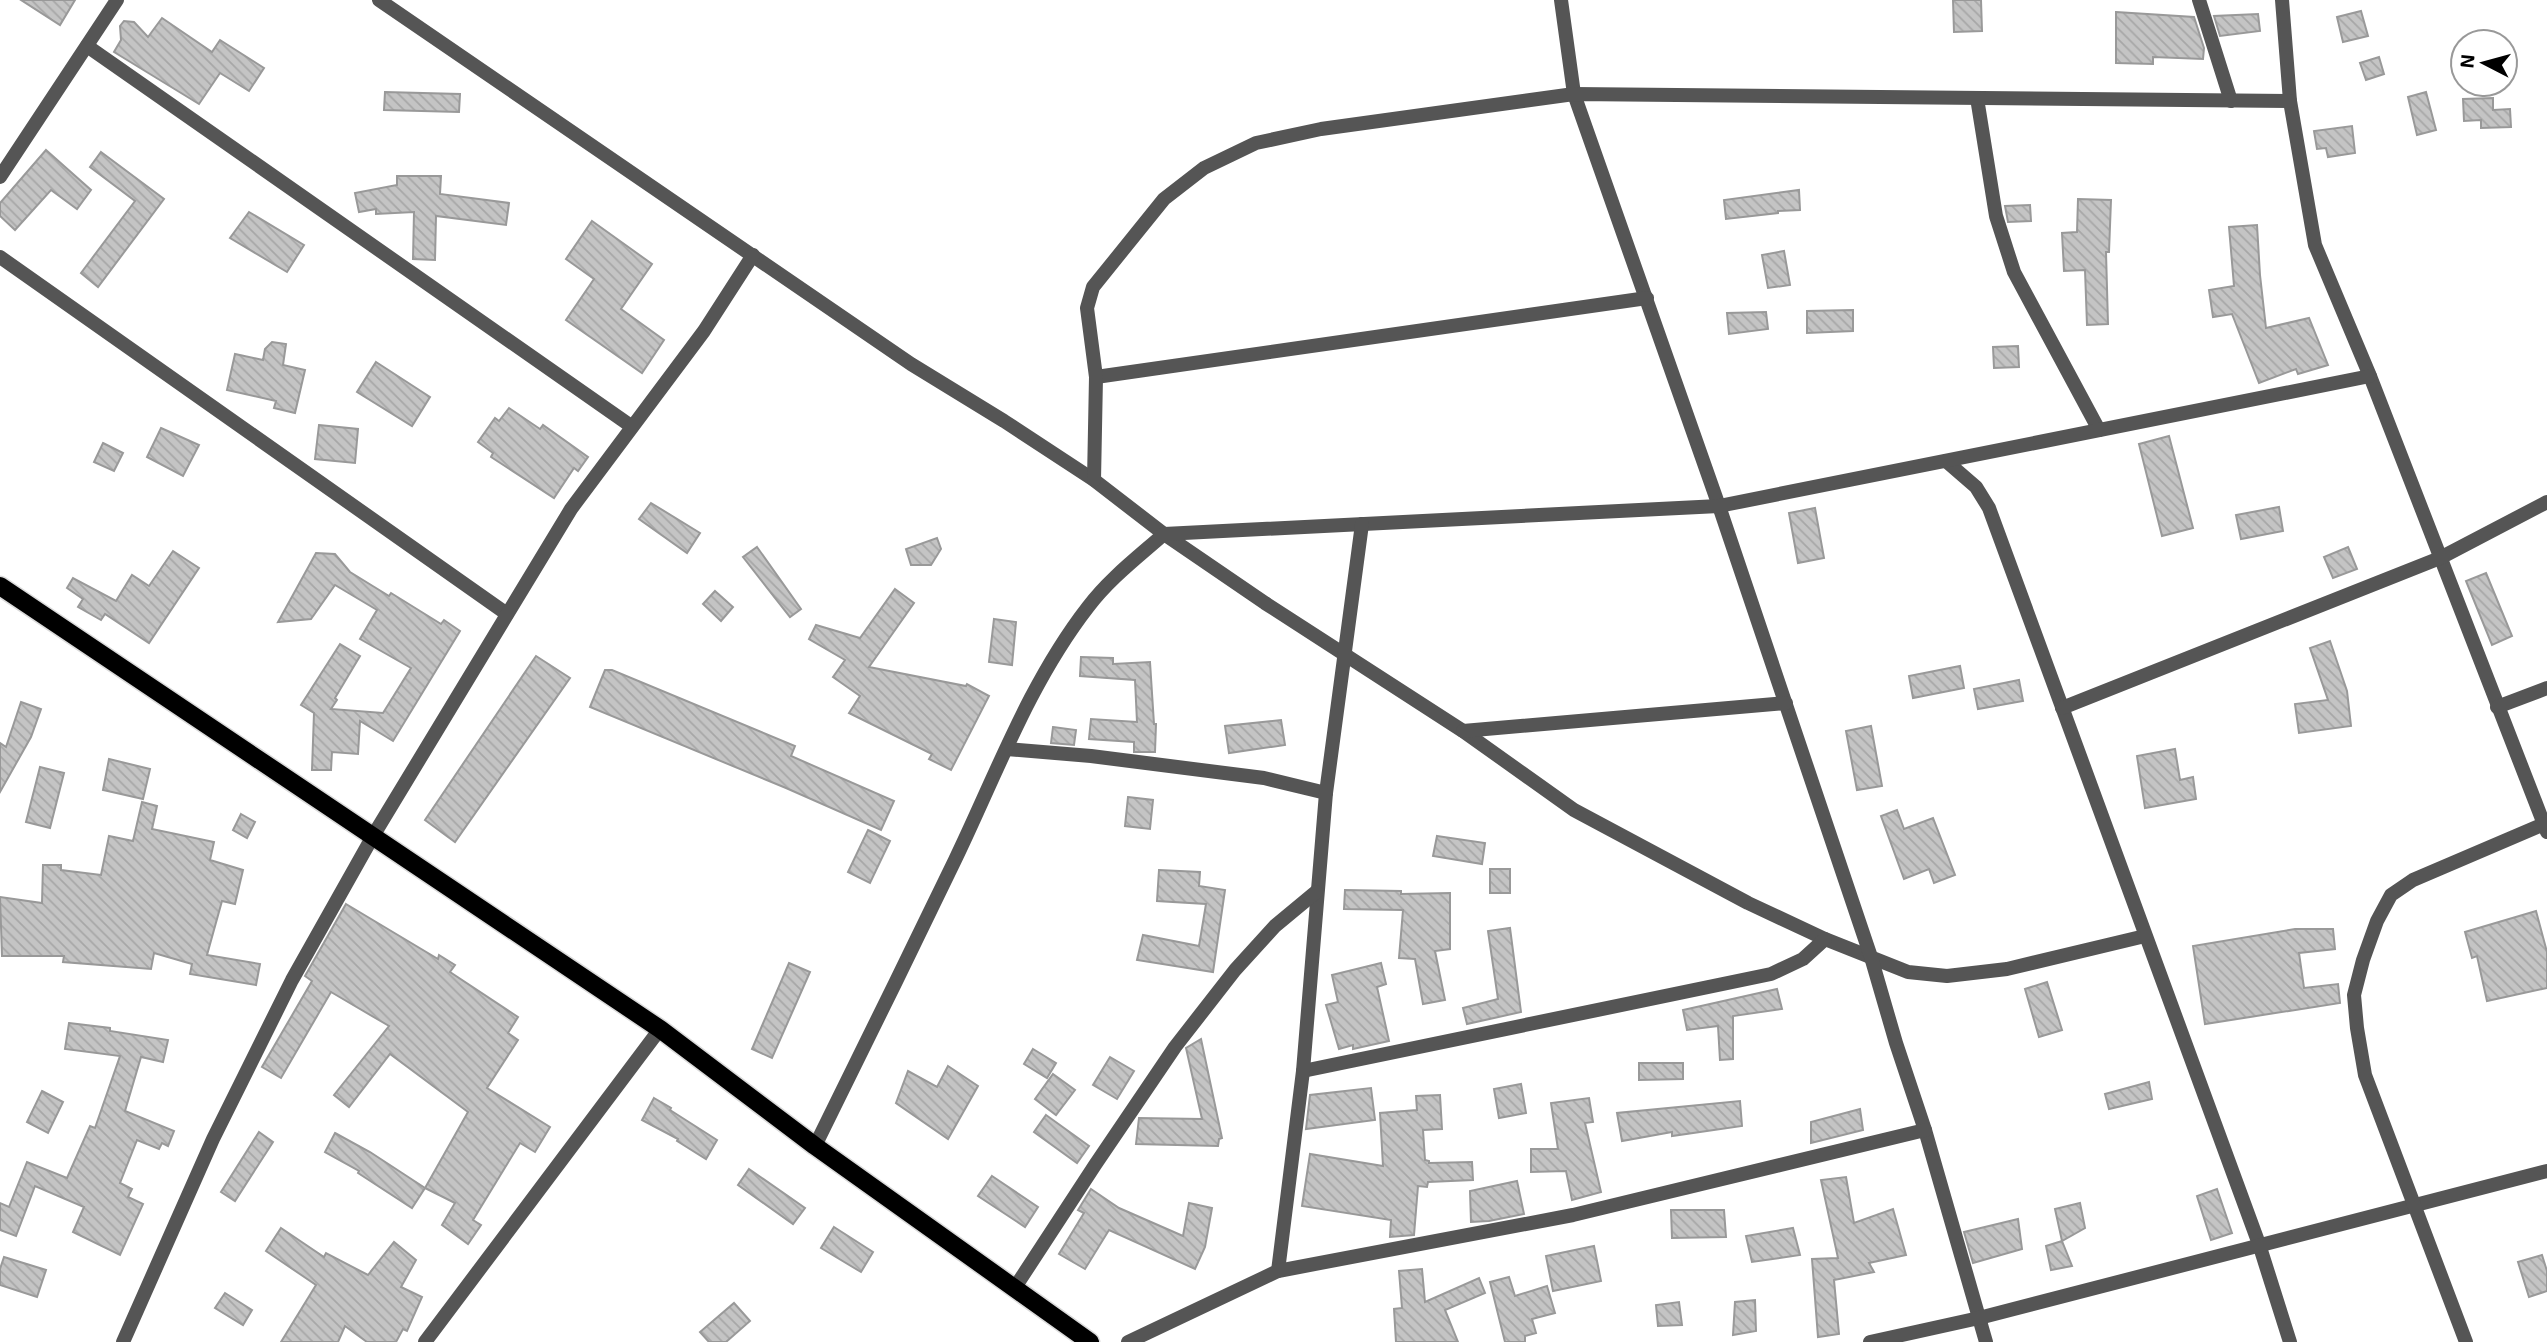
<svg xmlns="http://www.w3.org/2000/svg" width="2547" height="1342" viewBox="0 0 2547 1342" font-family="'Exo 2',sans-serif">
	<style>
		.building { fill: url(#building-back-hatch); stroke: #999; stroke-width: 2 }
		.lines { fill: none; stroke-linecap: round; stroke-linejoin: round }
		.primary-casing { stroke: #dbdbdb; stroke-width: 21 }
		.street { stroke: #555; stroke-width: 14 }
		.primary { stroke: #000; stroke-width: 18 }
	</style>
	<defs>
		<pattern id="building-back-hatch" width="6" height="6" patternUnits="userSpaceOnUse" patternTransform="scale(1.75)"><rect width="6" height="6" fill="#c4c4c4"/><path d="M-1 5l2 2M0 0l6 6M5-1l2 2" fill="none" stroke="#a7a7a7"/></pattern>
	</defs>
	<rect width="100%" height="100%" fill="#fff"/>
	<g class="building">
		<path d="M21 0H75L60 25Z"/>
		<path d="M1953 0H1981L1982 31 1954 32Z"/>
		<path d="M2361 11 2368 36 2343 42 2337 17Z"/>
		<path d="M2116 12 2194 17 2204 48 2203 59 2153 57V64L2116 63Z"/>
		<path d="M2258 14 2260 31 2220 36 2214 16Z"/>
		<path d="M162 18 212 52 220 40 264 68 249 91 220 73 199 104 114 52 121 40 120 26 124 21 134 22 148 37Z"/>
		<path d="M2379 57 2384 74 2366 80 2360 63Z"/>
		<path d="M385 92 460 94 459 112 384 110Z"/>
		<path d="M2426 92 2436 130 2417 135 2408 97Z"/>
		<path d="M2493 98V110L2510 109 2511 127 2481 128V120L2464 121 2463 99Z"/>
		<path d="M2352 126 2355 153 2328 157 2326 148 2317 149 2314 131Z"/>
		<path d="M46 150 91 190 77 209 51 190 15 230 0 216V203Z"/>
		<path d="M101 152 164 199 98 287 81 273 135 201 90 167Z"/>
		<path d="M397 176H441L440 194 509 203 506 225 436 216 435 260 413 259 414 212 376 214V209L359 212 355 193 397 185Z"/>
		<path d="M1799 190 1800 210 1778 211V213L1726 219 1724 200Z"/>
		<path d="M2078 199 2111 200 2109 252H2106L2108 324 2087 325 2085 270 2064 271 2062 233 2077 232Z"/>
		<path d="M2030 205 2031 221 2008 222 2005 206Z"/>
		<path d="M249 212 304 245 287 272 230 238Z"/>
		<path d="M592 221 652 264 621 309 664 340 642 373 566 320 594 279 566 259Z"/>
		<path d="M2257 225 2260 275 2266 328 2309 318 2328 365 2298 374 2296 369 2259 383 2232 314 2213 317 2209 290 2234 286 2229 227Z"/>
		<path d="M1784 251 1790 285 1768 288 1762 255Z"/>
		<path d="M1853 310V331L1807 333V311Z"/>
		<path d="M1766 312 1768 329 1729 334 1727 313Z"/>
		<path d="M272 342 286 344 283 365 305 370 295 413 274 408 276 401 227 390 235 354 263 360 265 349Z"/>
		<path d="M2018 346 2019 367 1994 368 1993 347Z"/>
		<path d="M376 362 430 397 412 426 357 392Z"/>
		<path d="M509 408 540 429 543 425 588 457 578 471 574 468 554 498 491 457 493 453 478 442 495 418 499 421Z"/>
		<path d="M319 425 358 429 355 463 315 459Z"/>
		<path d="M161 428 199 445 183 476 147 457Z"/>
		<path d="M2169 436 2193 528 2162 536 2139 444Z"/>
		<path d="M103 443 123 453 114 471 94 462Z"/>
		<path d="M651 503 700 533 687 553 639 519Z"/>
		<path d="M2279 507 2283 531 2241 539 2236 515Z"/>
		<path d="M1815 508 1824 558 1798 563 1789 513Z"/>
		<path d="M937 538 941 549 931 565H911L906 549Z"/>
		<path d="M757 547 801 609 790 617 743 557Z"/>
		<path d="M2348 547 2357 569 2333 578 2324 557Z"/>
		<path d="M173 551 199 568 149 643 105 614 101 620 78 607 83 599 67 588 73 578 116 601 132 575 149 586Z"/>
		<path d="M316 553 335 554 350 572 389 596 391 593 441 624 444 620 460 631 393 741 360 721 358 754 332 752 331 770H312L314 713 301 705 340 644 360 656 335 698 337 700 331 709 383 713 411 668 360 639 377 610 335 585 311 619 278 622Z"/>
		<path d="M2486 573 2512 636 2492 645 2466 581Z"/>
		<path d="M895 589 914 603 869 667 966 686 967 684 989 696 951 770 929 759 932 754 849 713 860 696 833 677 845 660 809 639 816 625 860 638Z"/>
		<path d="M715 591 733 607 721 621 703 604Z"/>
		<path d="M994 619 1016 622 1012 665 989 662Z"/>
		<path d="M2330 641 2347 691 2351 726 2299 733 2295 704 2328 700 2310 648Z"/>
		<path d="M536 656 570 678 455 842 425 820Z"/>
		<path d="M1081 657 1113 658V664L1150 662 1154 724H1156L1155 752H1134V742L1089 739 1091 719 1137 722 1135 680 1080 676Z"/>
		<path d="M1960 666 1964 688 1913 698 1909 676Z"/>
		<path d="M605 670H612L795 746 791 756 894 801 881 830 786 788 590 707Z"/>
		<path d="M2019 680 2023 701 1978 709 1974 689Z"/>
		<path d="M21 702 41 709 31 737 0 792V743L6 747Z"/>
		<path d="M1281 720 1285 745 1229 753 1225 726Z"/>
		<path d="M1871 726 1882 786 1857 790 1846 731Z"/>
		<path d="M1053 727 1076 730 1074 745 1051 743Z"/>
		<path d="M2175 749 2180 780 2193 777 2196 799 2145 808 2137 756Z"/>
		<path d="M109 759 150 769 143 799 103 790Z"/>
		<path d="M40 767 64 773 50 828 26 822Z"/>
		<path d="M1128 797 1153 800 1150 829 1125 826Z"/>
		<path d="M142 802 157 806 152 829 214 842 210 860 243 870 235 904 222 901 207 955 260 964 256 985 190 974 192 964 154 953 151 969 63 962 64 956H2L0 897 42 903 43 865H61V870L101 875 109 836 133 841Z"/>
		<path d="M1897 810 1904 829 1933 818 1955 875 1934 883 1929 869 1904 879 1881 816Z"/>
		<path d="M241 814 255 822 247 838 233 830Z"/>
		<path d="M868 830 890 841 870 883 848 872Z"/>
		<path d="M1437 836 1485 843 1482 864 1433 856Z"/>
		<rect x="1490" y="869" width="20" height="24"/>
		<path d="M1159 870 1200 872 1199 886 1225 890 1213 972 1137 960 1143 935 1199 946 1206 904 1157 901Z"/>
		<path d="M1345 890 1401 891V894L1450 893V949L1435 951 1445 1000 1423 1004 1415 959 1399 958 1403 910 1344 909Z"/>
		<path d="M346 904 438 959 439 955 455 965 450 972 518 1017 508 1033 518 1040 487 1088 550 1127 535 1152 520 1143 473 1220 481 1225 468 1244 442 1225 455 1203 425 1188 468 1112 390 1054 349 1107 334 1095 389 1026 331 992 281 1078 262 1067 312 981 305 976Z"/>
		<path d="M2536 911 2547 952V988L2487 1001 2477 956 2472 958 2465 932Z"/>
		<path d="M1510 928 1521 1012 1467 1024 1463 1008 1498 999 1488 931Z"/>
		<path d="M2295 929H2333L2335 949 2299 953 2304 988 2338 984 2340 1003 2205 1024 2193 946Z"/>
		<path d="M789 963 810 972 772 1058 752 1049Z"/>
		<path d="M1381 963 1386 984 1377 987 1389 1041 1353 1049V1045L1339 1049 1326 1005 1338 1002 1332 975Z"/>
		<path d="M2047 982 2062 1030 2039 1037 2025 989Z"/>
		<path d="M1777 989 1782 1009 1733 1016V1059L1720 1060 1718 1026 1687 1030 1683 1010Z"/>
		<path d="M69 1023 110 1028V1031L168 1040 163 1062 141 1057 125 1111 174 1131 168 1146 162 1143 159 1149 137 1140 120 1183 132 1189 128 1197 143 1204 120 1255 73 1232 84 1207 35 1186 16 1236 0 1230V1203L9 1207 27 1162 67 1178 90 1126 95 1128 120 1056 65 1049Z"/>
		<path d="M1201 1039 1222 1138 1219 1139 1218 1146 1136 1144 1139 1118 1202 1119 1186 1048Z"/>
		<path d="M1033 1049 1056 1063 1047 1078 1024 1064Z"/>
		<path d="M1110 1057 1134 1071 1117 1099 1093 1085Z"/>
		<path d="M1639 1063H1683V1079L1639 1080Z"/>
		<path d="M948 1066 978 1086 948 1139 896 1103 908 1071 937 1087Z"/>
		<path d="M1053 1074 1075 1090 1056 1115 1035 1099Z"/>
		<path d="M2149 1082 2152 1099 2109 1109 2105 1094Z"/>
		<path d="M1521 1084 1526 1113 1499 1118 1494 1089Z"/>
		<path d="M1371 1088 1375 1120 1306 1129 1310 1095Z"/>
		<path d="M42 1091 63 1102 48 1133 27 1122Z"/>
		<path d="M1440 1095 1442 1129 1423 1130 1425 1160 1429 1161V1163L1472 1162 1473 1180 1428 1182 1427 1187 1418 1186 1414 1235 1390 1237 1391 1220 1302 1206 1310 1154 1383 1166 1380 1113 1417 1110 1416 1096Z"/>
		<path d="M654 1098 671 1108 670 1110 717 1140 706 1159 677 1141 678 1139 642 1120Z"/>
		<path d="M1589 1098 1593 1122 1585 1123 1601 1192 1572 1200 1566 1171 1531 1172V1149H1558L1551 1103Z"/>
		<path d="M1740 1101 1742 1126 1672 1136V1132L1622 1141 1617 1113Z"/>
		<path d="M1860 1109 1863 1130 1811 1143V1122Z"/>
		<path d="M1046 1115 1089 1146 1077 1163 1034 1132Z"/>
		<path d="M259 1132 273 1142 235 1201 221 1192Z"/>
		<path d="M335 1133 370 1152 425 1188 412 1208 358 1173 359 1171 325 1152Z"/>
		<path d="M749 1169 805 1208 793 1224 738 1185Z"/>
		<path d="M992 1176 1038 1207 1025 1227 978 1196Z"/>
		<path d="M1846 1177 1854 1223 1893 1209 1906 1255 1869 1263 1874 1272 1834 1280 1839 1334 1818 1337 1812 1259 1838 1258 1821 1180Z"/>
		<path d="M1517 1181 1524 1214 1489 1221 1471 1222 1470 1191Z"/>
		<path d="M1091 1189 1119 1208 1183 1236 1189 1203 1212 1208 1205 1247 1195 1269 1109 1230 1085 1269 1059 1254 1084 1213 1078 1210Z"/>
		<path d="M2217 1189 2232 1233 2211 1240 2197 1196Z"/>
		<path d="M2080 1203 2085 1228 2062 1241 2055 1209Z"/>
		<path d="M1671 1210H1724L1726 1237 1672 1238Z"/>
		<path d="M2018 1219 2022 1249 1973 1263 1964 1232Z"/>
		<path d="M834 1227 873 1252 861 1272 821 1248Z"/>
		<path d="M281 1228 324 1257 326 1253 368 1275 394 1242 416 1260 401 1287 422 1297 407 1331 403 1329 396 1342H367L345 1326 338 1342H281L316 1285 266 1251Z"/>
		<path d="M1793 1228 1800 1255 1752 1262 1746 1236Z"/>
		<path d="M2062 1241 2072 1266 2051 1270 2046 1246Z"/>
		<path d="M1594 1246 1601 1281 1553 1291 1546 1256Z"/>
		<path d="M2542 1255 2547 1271V1291L2529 1297 2518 1262Z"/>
		<path d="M4 1257 46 1270 37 1297 0 1285V1269Z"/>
		<path d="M1422 1269 1425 1302 1479 1278 1485 1293 1445 1310 1458 1342H1396L1394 1309 1402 1308 1399 1271Z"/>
		<path d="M1509 1277 1515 1296 1547 1286 1555 1313 1532 1319 1536 1333 1525 1336V1342H1505L1490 1282Z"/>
		<path d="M225 1293 252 1310 243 1325 215 1308Z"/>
		<path d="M1755 1300 1756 1331 1733 1335 1735 1302Z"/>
		<path d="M1679 1302 1682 1325 1658 1326 1656 1305Z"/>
		<path d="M734 1303 750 1321 726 1342H709L700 1332Z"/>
	</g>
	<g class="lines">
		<g class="primary-casing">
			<path id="primary" d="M0 586 660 1029 815 1146 1090 1342"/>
		</g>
		<g class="street">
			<path d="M379 0 911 364 1004 421 1094 480 1164 534 1265 603 1463 731 1574 810 1748 903 1825 939 1908 972 1947 976 2007 969 2145 936"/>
			<path d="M1561 0 1574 94 1719 506 1871 957 1896 1043 1925 1130 1986 1342"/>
			<path d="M2199 0 2231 101"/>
			<path d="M2282 0 2290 101 2315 245 2370 376 2547 832"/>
			<path d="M87 46 631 426"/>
			<path d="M1977 98 1996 216 2014 272 2099 430"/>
			<path d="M0 177 117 0"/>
			<path d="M0 257 507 614"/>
			<path d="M1096 377 1647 298"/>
			<path d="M1946 461 1976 487 1989 508 2259 1244 2290 1342"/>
			<path d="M1094 480 1096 377 1087 308 1093 287 1164 199 1204 168 1256 143 1321 129 1574 94 2290 101"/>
			<path d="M2497 707 2547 688"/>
			<path d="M2062 708 2440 558 2547 502"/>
			<path d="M1463 731 1786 703"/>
			<path d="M1007 749 1091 756 1264 778 1326 793"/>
			<path d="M1303 1071 1771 974 1803 959 1825 939"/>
			<path d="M815 1146C862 1050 909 956 955 860 996 775 1029 683 1088 607 1109 579 1138 557 1164 534L1719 506 2370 376"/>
			<path d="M1278 1271 1303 1071 1326 793 1362 524"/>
			<path d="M1014 1289 1095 1165 1175 1047 1235 970 1275 926 1316 892"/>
			<path d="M123 1342 213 1139 292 980 373 836 571 509 704 331 753 255"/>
			<path d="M425 1342 660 1029"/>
			<path d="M1128 1342 1278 1271 1573 1215 1925 1130"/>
			<path d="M1870 1342 1979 1318 2547 1171"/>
			<path d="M2466 1342 2365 1075 2357 1028 2354 995 2363 960 2377 921 2391 895 2413 880 2544 824"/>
		</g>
		<use href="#primary" class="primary"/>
	</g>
	<g transform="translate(2484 63) rotate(276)"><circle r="33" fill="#ffffff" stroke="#999999" stroke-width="2"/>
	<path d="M0-5L12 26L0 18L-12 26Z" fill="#000000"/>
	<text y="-10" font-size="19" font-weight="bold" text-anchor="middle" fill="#000000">N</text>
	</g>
</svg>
